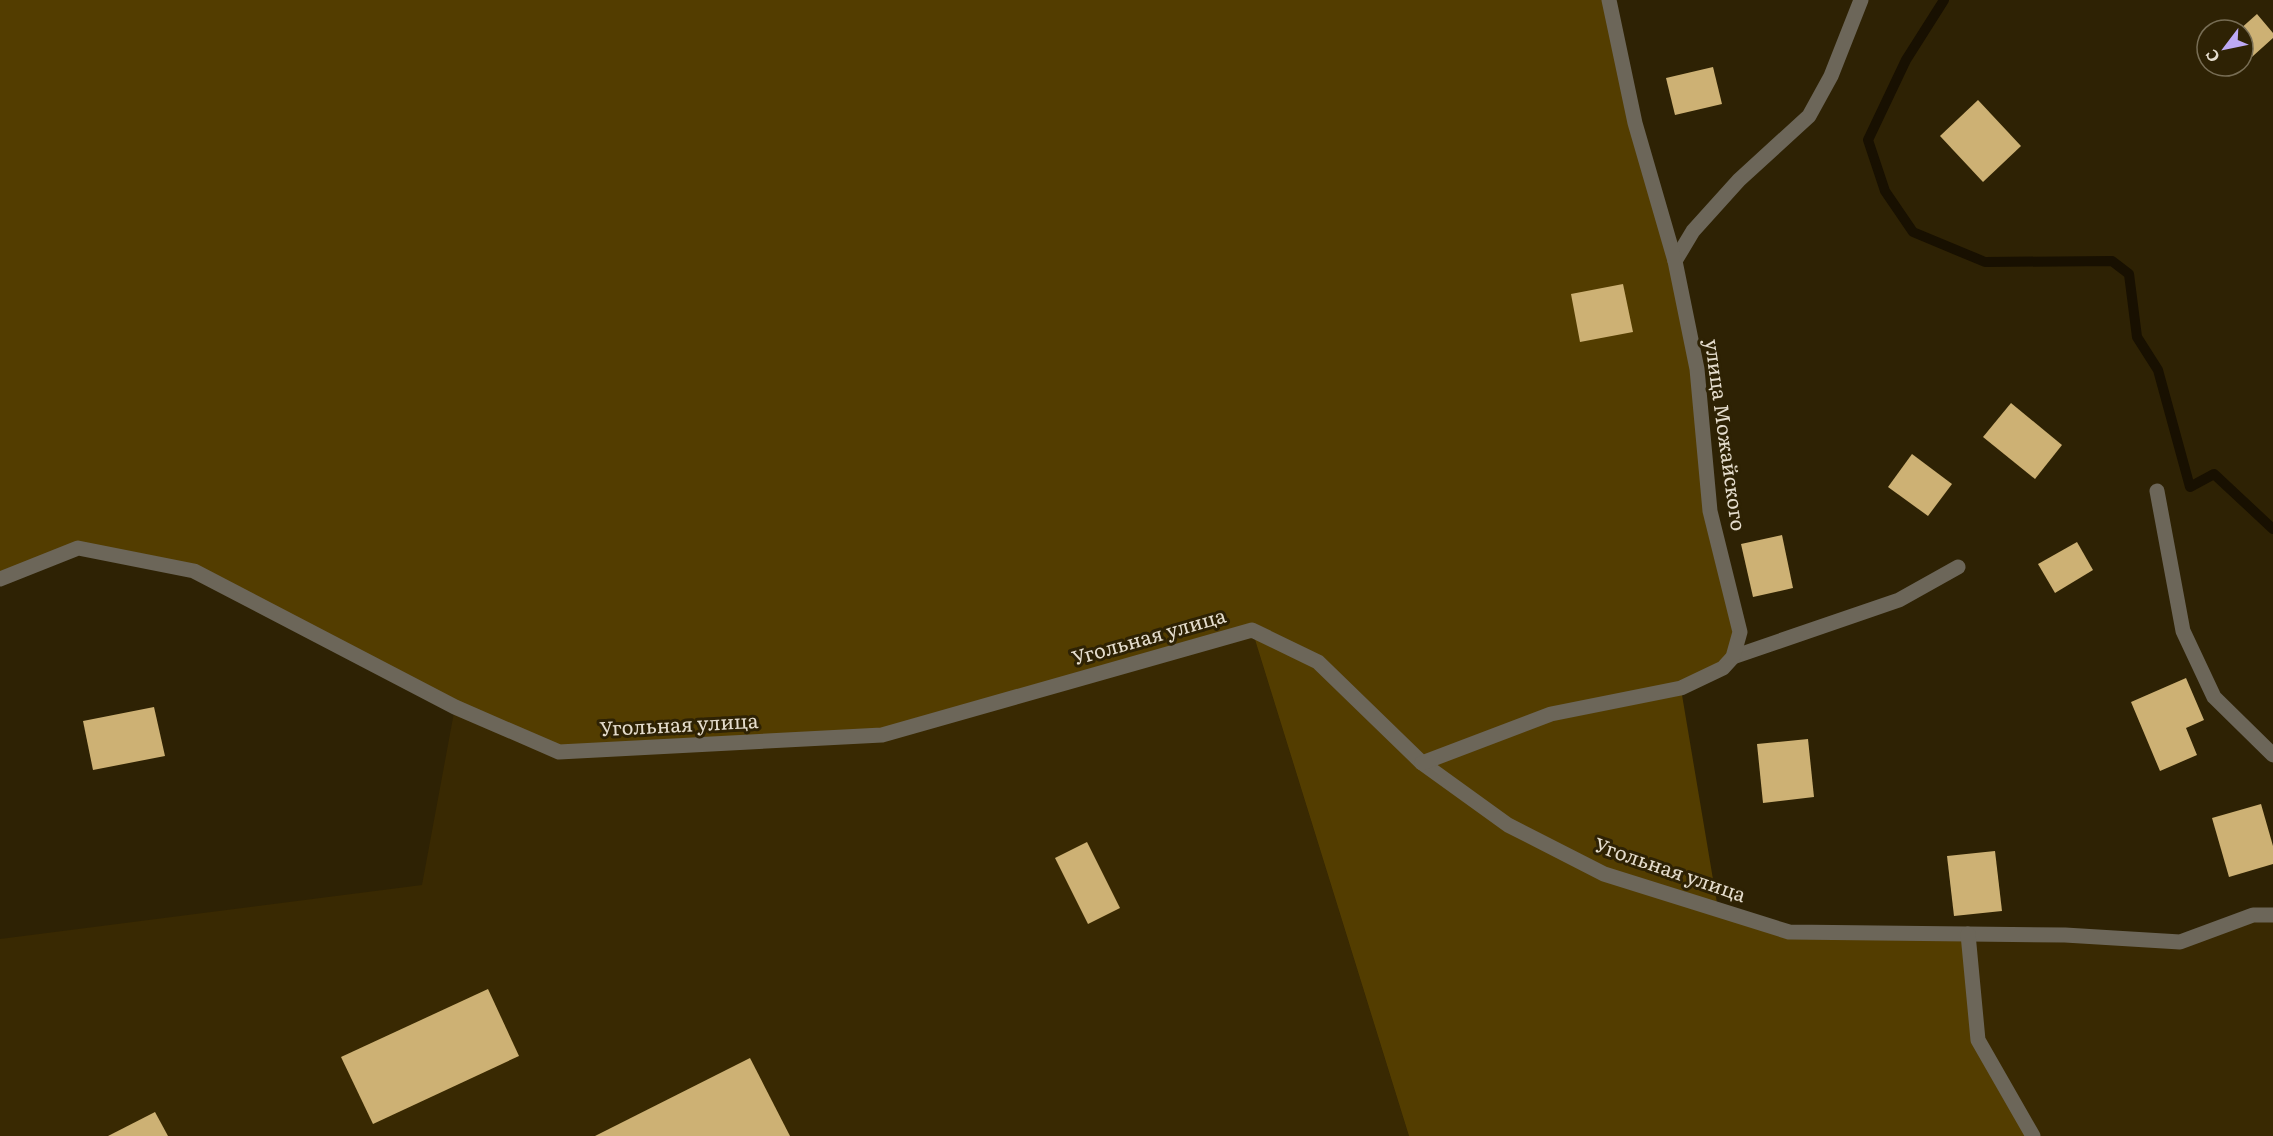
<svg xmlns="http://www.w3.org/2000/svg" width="2273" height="1136" viewBox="0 0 2273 1136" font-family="Literata,serif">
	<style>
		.built { fill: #392902 }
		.green { fill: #533d00 }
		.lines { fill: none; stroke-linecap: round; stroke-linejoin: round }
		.stream { stroke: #181001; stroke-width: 10 }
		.building { fill: #cdb174 }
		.minor { stroke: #6c6659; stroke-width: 15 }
		.labels { text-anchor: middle; stroke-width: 6; stroke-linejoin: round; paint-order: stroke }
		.street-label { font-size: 20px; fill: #e5ddcd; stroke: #2e2204 }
	</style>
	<rect width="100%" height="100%" fill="#2e2204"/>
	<g class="built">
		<path d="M1252 630 1409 1136H0V939L422 885 455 707Z"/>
		<path d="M2273 915V1136H2033L1978 1040 1968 934 2180 942Z"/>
	</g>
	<path class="green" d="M0 0H1609L1675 261 1710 511 1740 632 1723 668 1681 689 1718 909 1789 932 1968 934 1978 1040 2033 1136H1409L1252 630 882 735 559 752 194 571 78 548 0 579Z"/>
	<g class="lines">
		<path class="stream" d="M1944 0 1906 60 1868 140 1885 191 1913 232 1985 262 2112 261 2129 274 2137 337 2158 370 2190 487 2214 474 2273 529"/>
	</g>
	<g class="building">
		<path d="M2257 14 2273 33V38L2243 65V30H2239Z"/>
		<path d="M2227 66H2242L2234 74Z"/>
		<path d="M1713 67 1722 104 1675 115 1666 78Z"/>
		<path d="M1978 100 2021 146 1983 182 1940 136Z"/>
		<path d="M1623 284 1633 332 1580 342 1571 294Z"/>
		<path d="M2011 403 2062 445 2035 479 1983 437Z"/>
		<path d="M1912 454 1952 484 1928 516 1888 487Z"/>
		<path d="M1782 535 1793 588 1753 597 1741 544Z"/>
		<path d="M2077 542 2093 570 2055 593 2038 564Z"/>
		<path d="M2186 678 2204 720 2186 728 2197 755 2160 771 2131 702Z"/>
		<path d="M154 707 165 756 93 770 83 721Z"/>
		<path d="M1808 739 1814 797 1763 803 1757 744Z"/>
		<path d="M2261 804 2273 846V864L2229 877 2212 818Z"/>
		<path d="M1087 842 1120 908 1088 924 1055 858Z"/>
		<path d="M1995 851 2002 911 1954 916 1947 856Z"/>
		<path d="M488 989 519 1056 373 1124 341 1057Z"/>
		<path d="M750 1058 790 1136H595Z"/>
		<path d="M155 1112 168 1136H108Z"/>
	</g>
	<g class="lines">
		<g class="minor">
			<path d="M1675 261 1693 231 1739 180 1809 116 1831 76 1861 0"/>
			<path d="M2157 491 2183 631 2214 697 2273 755"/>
			<path d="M0 579 78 548 194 571 455 707 559 752 882 735 1252 630 1318 662 1422 763 1508 825 1604 874 1789 932 2065 935 2180 942 2253 915H2273"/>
			<path d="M1733 657 1899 600 1958 567"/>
			<path d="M1422 763 1551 714 1681 688 1723 668 1733 657 1740 632 1710 511 1697 369 1675 261 1635 123 1609 0"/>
			<path d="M1968 934 1978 1040 2033 1136"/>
		</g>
	</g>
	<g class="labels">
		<g class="street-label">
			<text transform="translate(1725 435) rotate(82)" y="7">улица Можайского</text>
			<text transform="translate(1149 637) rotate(-16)" y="7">Угольная улица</text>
			<text transform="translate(679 725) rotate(-3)" y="7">Угольная улица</text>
			<text transform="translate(1670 870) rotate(19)" y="7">Угольная улица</text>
		</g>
	</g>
	<g transform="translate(2225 48) rotate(238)"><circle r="28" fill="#2e2204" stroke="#776d54" stroke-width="1.5"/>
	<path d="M0-4.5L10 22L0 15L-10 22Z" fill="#bda9f5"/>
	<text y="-9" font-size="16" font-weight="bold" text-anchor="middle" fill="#e5ddcd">С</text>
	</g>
</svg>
